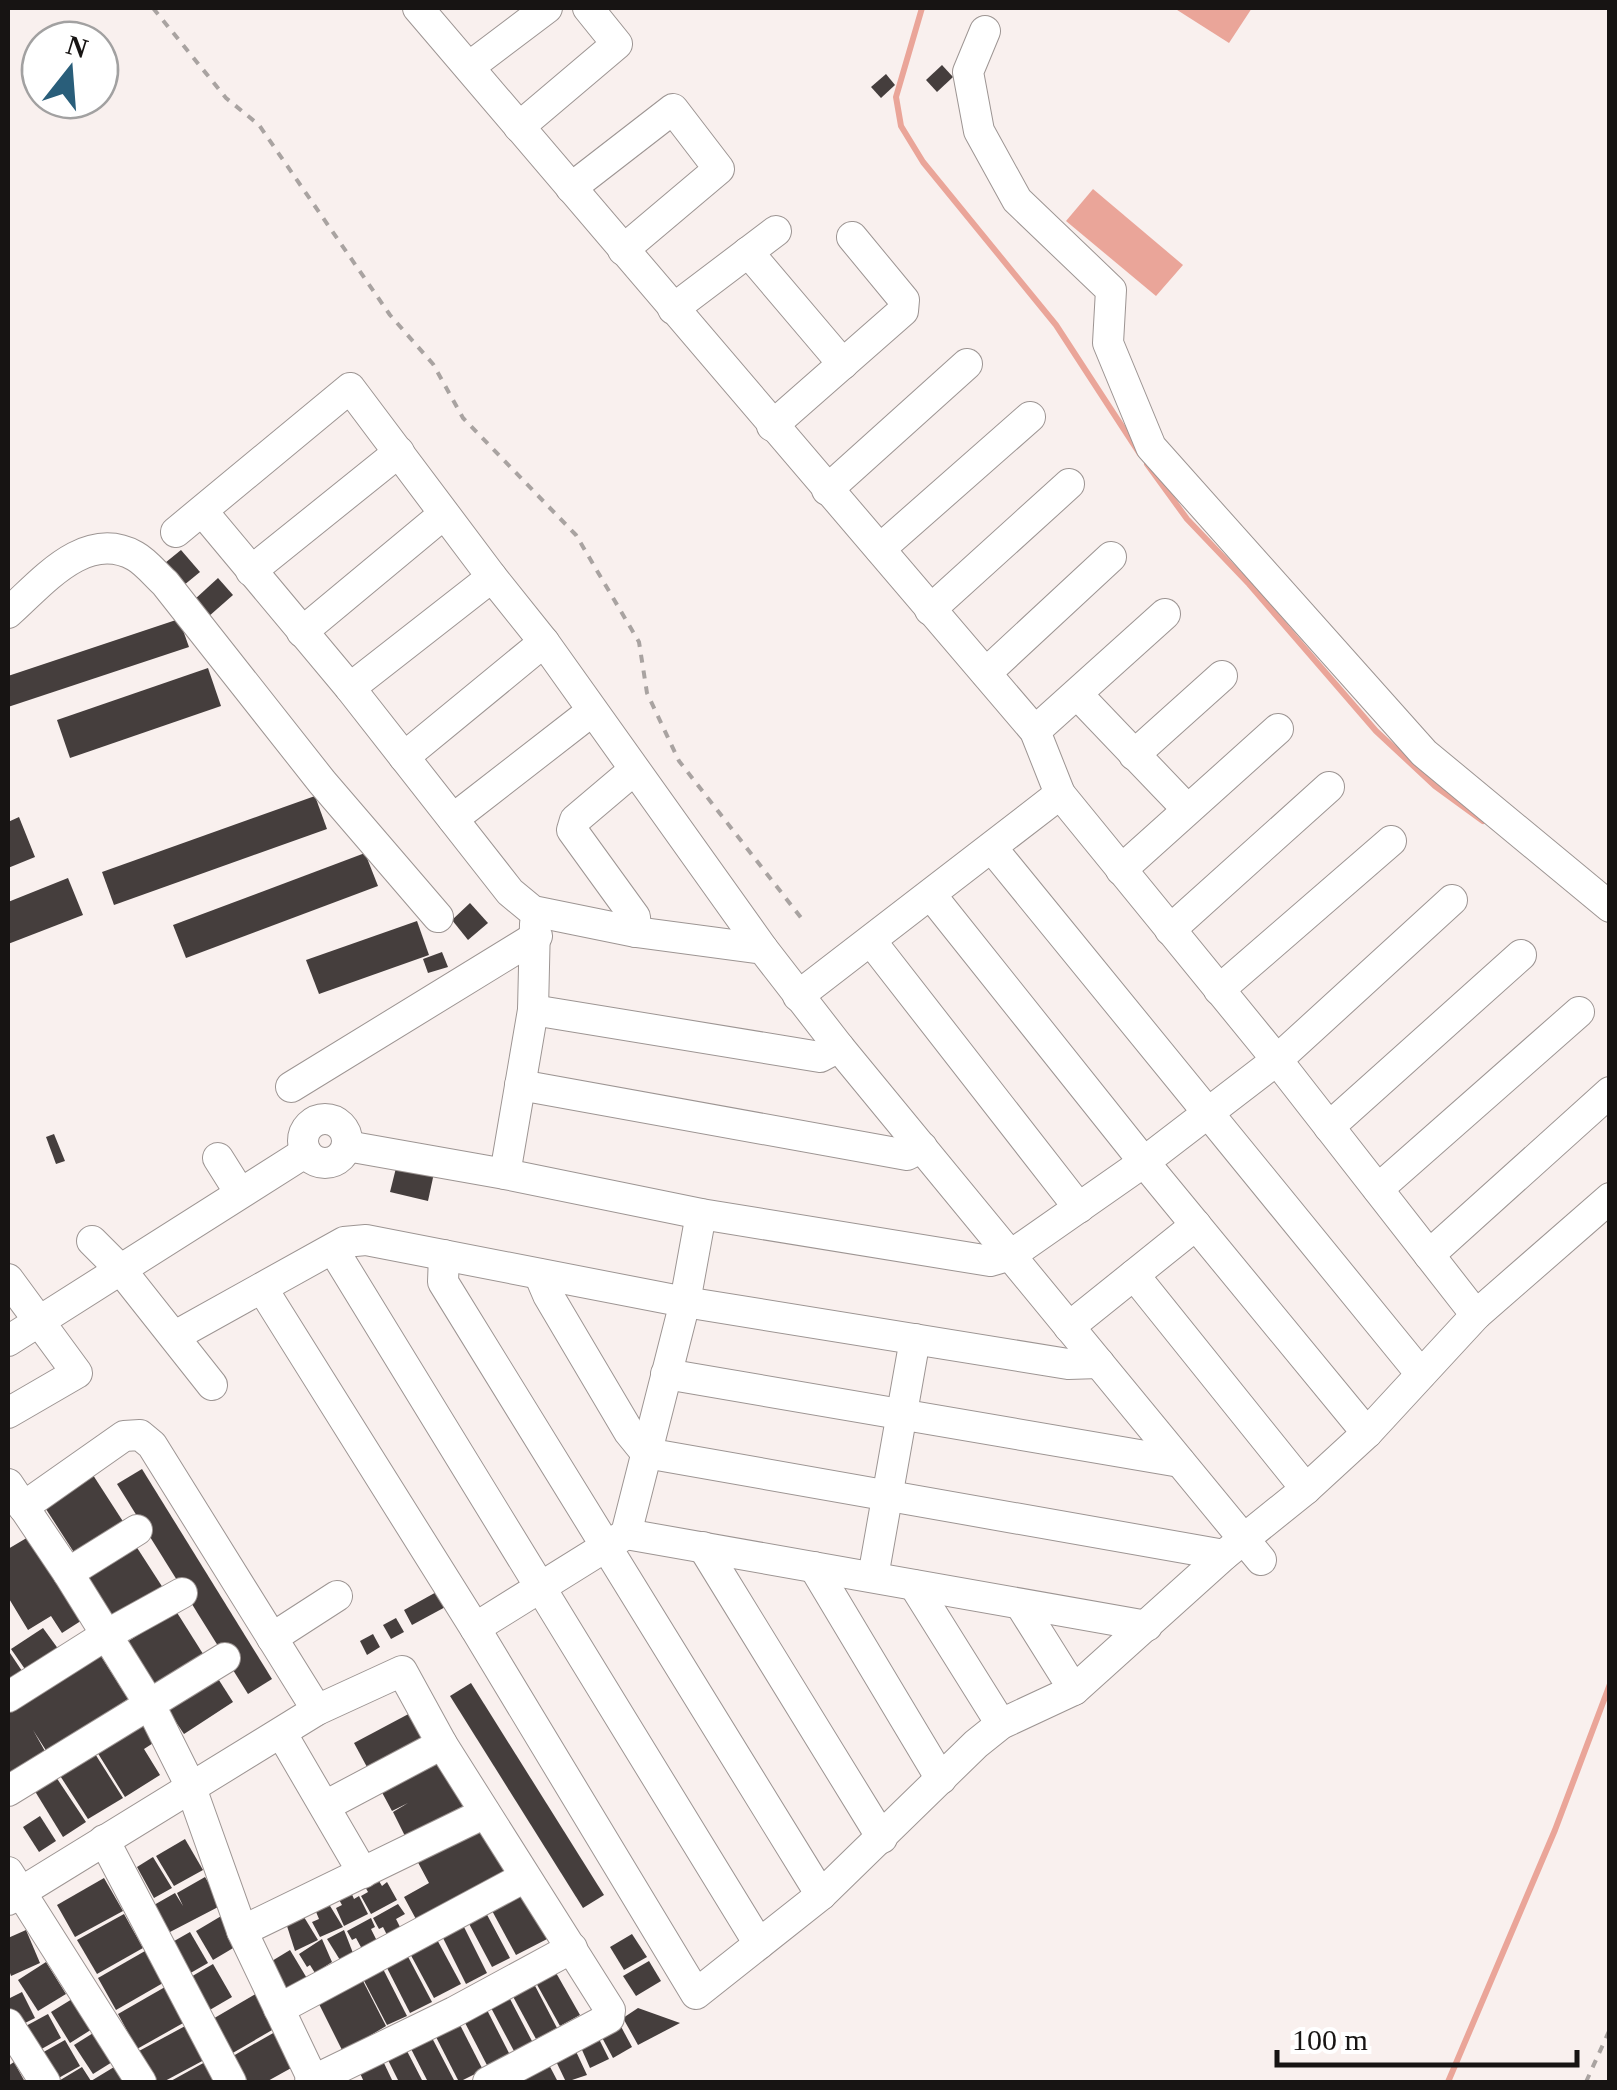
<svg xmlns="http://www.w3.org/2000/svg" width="1617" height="2090" viewBox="0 0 1617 2090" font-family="'Times New Roman',serif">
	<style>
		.water { fill: #eaa599 }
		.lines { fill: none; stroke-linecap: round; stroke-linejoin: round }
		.stream { stroke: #eaa599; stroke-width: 6 }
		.building { fill: #453e3d }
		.minor-casing { stroke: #9d9593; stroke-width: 32 }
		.path { stroke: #a9a3a1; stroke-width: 4; stroke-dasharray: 8 8; stroke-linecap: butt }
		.minor { stroke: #fff; stroke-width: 30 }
	</style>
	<rect width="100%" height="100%" fill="#f9f0ee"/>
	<g class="water">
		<path d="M1174 8H1252L1229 43Z"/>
		<path d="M1093 189 1183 265 1156 296 1066 221Z"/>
	</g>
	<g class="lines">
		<g class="stream">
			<path d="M922 8 896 97 901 126 923 162 1056 325 1140 454"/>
			<path d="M1147 464 1187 519 1249 584 1376 731 1435 786 1483 821"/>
			<path d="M1448 2082 1555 1830 1610 1684"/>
		</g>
	</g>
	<g class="building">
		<path d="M942 65 953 77 937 92 926 80Z"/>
		<path d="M886 74 895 85 881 98 871 87Z"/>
		<path d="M181 550 200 572 178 590 160 567Z"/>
		<path d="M218 578 233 595 208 617 194 600Z"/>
		<path d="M179 619 189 647 8 707V676Z"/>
		<path d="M208 668 221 706 70 758 57 720Z"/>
		<path d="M315 796 327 829 114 905 102 872Z"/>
		<path d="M19 817 35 857 8 868V822Z"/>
		<path d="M365 853 378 886 186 958 173 925Z"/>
		<path d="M68 878 83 915 8 944V902Z"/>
		<path d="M470 903 488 923 468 940 452 920Z"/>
		<path d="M417 921 429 955 319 994 306 960Z"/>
		<path d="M442 952 448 967 428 973 423 959Z"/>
		<path d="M54 1134 65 1161 56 1164 46 1137Z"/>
		<path d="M397 1164 434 1173 428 1201 390 1192Z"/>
		<path d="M142 1469 272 1679 248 1694 117 1484Z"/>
		<path d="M93 1475 124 1523 75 1554 44 1506Z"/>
		<path d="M35 1533 87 1617 62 1633 51 1616 28 1630 8 1597V1549Z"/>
		<path d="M134 1543 165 1591 115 1622 85 1574Z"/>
		<path d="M440 1590 449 1605 412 1625 404 1610Z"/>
		<path d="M176 1611 205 1657 156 1688 127 1642Z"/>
		<path d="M396 1618 404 1632 391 1639 383 1625Z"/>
		<path d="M43 1628 59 1650 27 1672 11 1649Z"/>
		<path d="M373 1634 380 1647 367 1655 360 1641Z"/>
		<path d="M8 1650 24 1674 8 1685Z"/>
		<path d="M99 1653 128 1699 47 1752 33 1730 46 1753 12 1775 8 1768V1712Z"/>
		<path d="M217 1677 233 1702 184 1734 167 1709Z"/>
		<path d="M471 1683 604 1895 583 1908 450 1696Z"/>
		<path d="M416 1710 429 1734 367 1767 354 1743Z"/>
		<path d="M146 1713 161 1738 144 1749 160 1775 125 1797 94 1747Z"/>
		<path d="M92 1749 123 1798 88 1819 57 1771Z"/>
		<path d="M442 1753 469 1803 405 1836 393 1812 408 1803 392 1811 378 1785Z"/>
		<path d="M54 1774 86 1822 63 1837 33 1788Z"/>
		<path d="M40 1816 56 1841 39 1852 23 1827Z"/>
		<path d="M483 1818 511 1870 417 1921 404 1897 429 1883 414 1855Z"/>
		<path d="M185 1839 203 1870 174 1886 156 1856Z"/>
		<path d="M153 1857 172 1888 154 1898 137 1867Z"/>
		<path d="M376 1876 382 1886 387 1882 397 1900 371 1914 361 1896 368 1892 363 1883Z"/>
		<path d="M205 1877 222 1905 170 1932 154 1905 175 1893 183 1906 177 1893Z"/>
		<path d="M104 1878 123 1911 75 1937 57 1905Z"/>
		<path d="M525 1889 551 1937 516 1955 490 1907Z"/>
		<path d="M350 1890 354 1899 359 1896 368 1914 344 1926 336 1908 342 1905 337 1896Z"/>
		<path d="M327 1901 343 1927 320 1937 312 1922 319 1919 314 1907Z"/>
		<path d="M398 1904 405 1914 396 1919 400 1927 387 1935 383 1927 379 1929 373 1918Z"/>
		<path d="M484 1909 510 1958 492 1967 466 1918Z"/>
		<path d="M228 1912 245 1941 213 1960 196 1931Z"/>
		<path d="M124 1914 143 1948 97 1974 77 1940Z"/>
		<path d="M304 1917 318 1940 295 1951 287 1926Z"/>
		<path d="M371 1918 375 1927 371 1929 377 1941 362 1949 356 1938 352 1940 347 1931Z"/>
		<path d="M460 1919 487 1973 466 1984 439 1930Z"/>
		<path d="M26 1930 40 1963 11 1976 8 1967V1938Z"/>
		<path d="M344 1930 353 1953 340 1960 327 1939Z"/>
		<path d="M190 1932 208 1963 187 1975 169 1944Z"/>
		<path d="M434 1934 461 1984 434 1998 407 1948Z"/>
		<path d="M632 1934 647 1957 624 1970 610 1947Z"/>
		<path d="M322 1939 332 1962 315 1973 310 1965 307 1967 299 1954Z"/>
		<path d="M290 1950 308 1980 285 1993 267 1964Z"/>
		<path d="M145 1951 163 1983 116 2010 98 1978Z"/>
		<path d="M405 1951 432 2002 410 2013 384 1962Z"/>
		<path d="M649 1961 661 1981 636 1996 623 1976Z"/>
		<path d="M46 1962 66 1994 38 2011 18 1980Z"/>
		<path d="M380 1963 407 2016 387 2025 360 1973Z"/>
		<path d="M213 1964 232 1997 208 2011 189 1978Z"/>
		<path d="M555 1971 580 2015 560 2026 535 1981Z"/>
		<path d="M361 1977 386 2026 343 2052 316 1998Z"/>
		<path d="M532 1980 557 2028 536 2039 510 1991Z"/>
		<path d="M165 1987 185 2022 137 2049 118 2014Z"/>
		<path d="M22 1992 35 2018 13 2029 8 2019V1999Z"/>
		<path d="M259 1992 279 2026 231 2054 211 2020Z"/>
		<path d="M77 1996 97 2026 70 2043 51 2012Z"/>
		<path d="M509 1997 533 2043 515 2053 490 2006Z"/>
		<path d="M485 2006 511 2057 489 2069 462 2017Z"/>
		<path d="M638 2008 680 2023 638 2045 623 2018Z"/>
		<path d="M48 2014 61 2038 38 2051 24 2027Z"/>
		<path d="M458 2021 483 2070 459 2082 434 2033Z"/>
		<path d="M618 2021 632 2047 613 2058 599 2032Z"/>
		<path d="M187 2025 206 2059 163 2082H157L139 2051Z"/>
		<path d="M282 2028 302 2062 266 2082H248L233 2056Z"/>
		<path d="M98 2030 117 2059 93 2074 74 2045Z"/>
		<path d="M430 2034 455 2082H428L409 2045Z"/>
		<path d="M597 2035 609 2059 590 2068 579 2043Z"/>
		<path d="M65 2040 80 2066 55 2080 40 2054Z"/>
		<path d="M573 2045 587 2075 566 2082 553 2055Z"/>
		<path d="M406 2049 423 2082H399L387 2058Z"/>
		<path d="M207 2061 219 2082H169Z"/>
		<path d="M383 2061 393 2082H364L359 2071Z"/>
		<path d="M547 2061 558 2082H526L522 2073Z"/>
		<path d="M14 2062 25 2082H8V2066Z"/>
		<path d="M119 2064 130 2082H57L82 2067 91 2081Z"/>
	</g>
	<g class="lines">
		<g class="minor-casing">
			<g id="minor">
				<path d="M418 8 1035 731 1060 794 798 996"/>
				<path d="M985 31 968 72 979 131 1017 200 1111 290 1108 343 1151 447 1424 753 1610 907"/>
				<path d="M469 67 547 8"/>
				<path d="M519 127 617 44 588 8"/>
				<path d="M571 188 673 109 719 169 623 250"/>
				<path d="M748 252 843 364"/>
				<path d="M673 309 776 231"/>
				<path d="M772 426 903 311 904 300 852 237"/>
				<path d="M827 490 967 364"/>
				<path d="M203 512 350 688 510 892 533 911 636 932 763 949 839 1047 1261 1560"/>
				<path d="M176 532 350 388 492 577"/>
				<path d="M880 549 1030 417"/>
				<path d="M251 571 399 452"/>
				<path d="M930 610 1069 484"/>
				<path d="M8 613C41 584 85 528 135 556 146 562 156 575 165 583L322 782 438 917"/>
				<path d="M302 632 444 514"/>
				<path d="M986 673 1111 557"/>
				<path d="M350 688 492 577 544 642 763 949"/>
				<path d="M1077 694 1187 809"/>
				<path d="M1035 731 1165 614"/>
				<path d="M1134 755 1222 676"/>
				<path d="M404 757 544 642"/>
				<path d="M634 770 575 820 572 830 635 917 636 932"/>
				<path d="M453 819 592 711"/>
				<path d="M992 848 1421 1374"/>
				<path d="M1121 870 1278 729"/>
				<path d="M931 895 1144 1162 1367 1433"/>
				<path d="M1452 900 1277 1060 1476 1315"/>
				<path d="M1170 930 1329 787"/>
				<path d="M871 941 1079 1208"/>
				<path d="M1219 990 1391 841"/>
				<path d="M533 1010 820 1057 839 1047"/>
				<path d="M520 1085 907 1155 922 1147"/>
				<path d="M291 1087 537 936"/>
				<circle cx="325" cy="1141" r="22"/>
				<path d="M1329 1127 1521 955"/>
				<path d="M347 1146 505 1174 701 1214 990 1261 1011 1255 1144 1162 1277 1060 1060 794"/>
				<path d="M218 1158 240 1193"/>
				<path d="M505 1174 533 1010 535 924"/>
				<path d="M1378 1189 1579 1012"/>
				<path d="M92 1241 121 1270 212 1385"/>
				<path d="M333 1249 759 1944"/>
				<path d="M444 1255 443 1282 821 1895"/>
				<path d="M1429 1255 1610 1092"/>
				<path d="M539 1274 548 1295 629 1432 646 1453 1224 1555"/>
				<path d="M1134 1275 1306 1489"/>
				<path d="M8 1279 77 1373 8 1413"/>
				<path d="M262 1288 475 1628 696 1994 821 1895 976 1744 1001 1724 1074 1690 1224 1555 1306 1489 1367 1433 1476 1315 1610 1198"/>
				<path d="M1069 1327 1196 1225"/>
				<path d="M175 1336 344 1242 366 1240 685 1302 1068 1364 1099 1363"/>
				<path d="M8 1341 306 1152"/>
				<path d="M666 1374 1180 1462"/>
				<path d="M8 1484 68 1573 150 1705 190 1785 242 1931 314 2082"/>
				<path d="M23 1507 124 1436 140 1435 152 1445 317 1710"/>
				<path d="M626 1534 1147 1626"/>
				<path d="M703 1547 882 1838"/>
				<path d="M814 1567 941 1779"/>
				<path d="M68 1573 137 1530"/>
				<path d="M873 1577 915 1339"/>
				<path d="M914 1585 1001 1724"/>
				<path d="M1020 1604 1074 1690"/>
				<path d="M475 1628 626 1534 685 1302 701 1214"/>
				<path d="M272 1638 337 1596"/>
				<path d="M8 1697 106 1635 182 1593"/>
				<path d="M282 1734 363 1873"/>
				<path d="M8 1791 225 1658"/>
				<path d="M325 1806 442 1744"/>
				<path d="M104 1840 231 2082"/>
				<path d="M8 1872 141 2082"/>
				<path d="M8 1900 317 1710 402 1671 442 1744 610 2010 609 2018 488 2082"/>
				<path d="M242 1931 485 1813"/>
				<path d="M279 2009 525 1877"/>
				<path d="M8 2024 45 2082"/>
				<path d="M310 2082 454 2012 572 1948"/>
			</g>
		</g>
		<g class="path">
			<path d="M153 8 226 98 259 125 390 315 433 364 463 418 576 535 639 642 647 693 679 761 802 919"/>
			<path d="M1586 2082 1610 2029"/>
		</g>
		<use href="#minor" class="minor"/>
	</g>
	<rect width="1617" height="2090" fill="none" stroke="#171413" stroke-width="20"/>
	<g transform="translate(70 70) rotate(17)"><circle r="48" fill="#ffffff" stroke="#a2a1a1" stroke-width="2.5"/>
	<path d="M0-8L18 38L0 25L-18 38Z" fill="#295e7a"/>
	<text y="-15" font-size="28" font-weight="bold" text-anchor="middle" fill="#171413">N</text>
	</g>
	<path d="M1277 2050v15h300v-15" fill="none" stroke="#171413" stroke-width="5"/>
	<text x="1292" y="2050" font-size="30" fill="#171413" stroke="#ffffff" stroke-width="8" paint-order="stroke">100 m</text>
</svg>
